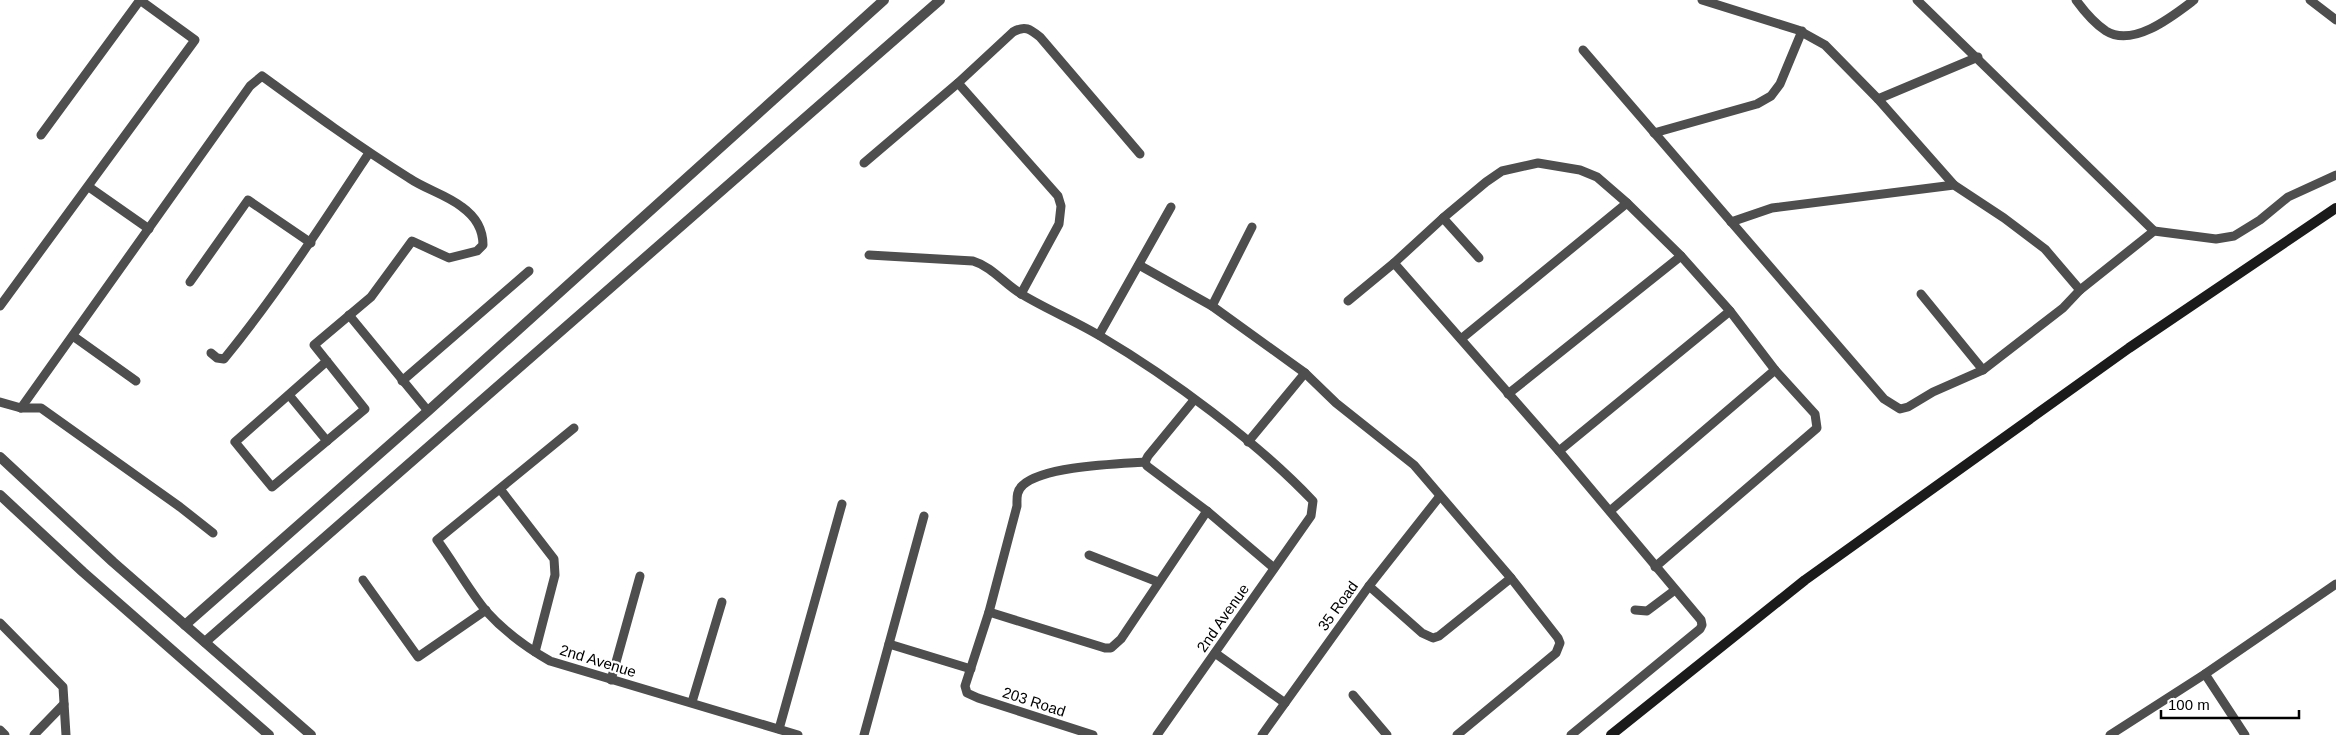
<svg xmlns="http://www.w3.org/2000/svg" width="2336" height="735" viewBox="0 0 2336 735" font-family="Helvetica,sans-serif">
	<style>
		.lines { fill: none; stroke-linecap: round; stroke-linejoin: round }
		.minor { stroke: #4e4e4e; stroke-width: 9 }
		.tertiary { stroke: #4e4e4e; stroke-width: 10 }
		.secondary { stroke: #1b1b1b; stroke-width: 10 }
		.labels { text-anchor: middle; stroke-width: 4.5; stroke-linejoin: round; paint-order: stroke }
		.street-label { font-size: 15px; fill: #000; stroke: #fff }
	</style>
	<rect width="100%" height="100%" fill="#fff"/>
	<g class="lines">
		<g class="minor">
			<path d="M1702 0 1798 30 1825 45 1878 99 1954 185"/>
			<path d="M1917 0 2154 231"/>
			<path d="M2076 0C2084 11 2094 23 2106 31 2133 48 2173 16 2194 0"/>
			<path d="M2310 0 2336 20"/>
			<path d="M1583 50 1884 399 1900 409 1908 407 1933 392 1983 370 2063 308 2080 290 2154 231 2216 239 2234 236 2260 220 2288 197 2336 175"/>
			<path d="M958 83 1058 196 1061 206 1059 224 1021 294"/>
			<path d="M1878 99 1978 57"/>
			<path d="M1654 133 1757 104 1771 96 1780 84 1802 31"/>
			<path d="M864 163 958 83 1013 32C1025 25 1030 29 1040 37L1140 154"/>
			<path d="M89 187 149 229"/>
			<path d="M1443 218 1479 258"/>
			<path d="M1731 222 1772 208 1954 185 2004 218 2045 249 2080 290"/>
			<path d="M869 255 973 261C993 267 1005 285 1023 295 1048 310 1075 321 1100 336 1171 378 1256 441 1313 501L1311 516 1157 735"/>
			<path d="M1394 263 1443 218 1486 182 1502 171 1538 163 1580 170 1597 177 1627 203 1681 256 1730 311 1775 370 1815 414 1817 428 1655 567"/>
			<path d="M1139 265 1212 306 1305 373 1336 403 1414 465 1511 578 1558 638 1560 643 1556 653 1457 735"/>
			<path d="M190 282 248 200 311 243"/>
			<path d="M1921 294 1983 370"/>
			<path d="M1348 301 1394 263 1559 451 1701 620 1702 625 1700 629 1571 735"/>
			<path d="M0 306 195 40 140 0 41 135"/>
			<path d="M1212 306 1252 227"/>
			<path d="M349 315 428 411"/>
			<path d="M1099 335 1171 207"/>
			<path d="M73 336 136 381"/>
			<path d="M1461 339 1627 203"/>
			<path d="M211 353 217 358 224 359C277 294 323 223 369 153"/>
			<path d="M402 381 529 271"/>
			<path d="M1508 394 1681 256"/>
			<path d="M289 395 327 441"/>
			<path d="M1194 400 1148 456 1145 462 1147 466 1207 511 1274 568"/>
			<path d="M0 402 21 408H41L180 507 213 533"/>
			<path d="M21 408 250 86 262 76C310 111 358 146 409 178 425 189 447 195 462 207 476 217 483 229 483 245L477 251 449 258 412 241 371 297 314 345 365 409 272 487 235 442 327 361"/>
			<path d="M574 428 437 540C454 563 468 589 486 611 504 631 527 648 550 661L798 735"/>
			<path d="M1248 442 1305 373"/>
			<path d="M1559 451 1730 311"/>
			<path d="M500 489 554 559 555 575 535 652"/>
			<path d="M1610 511 1775 370"/>
			<path d="M1089 555 1158 582"/>
			<path d="M363 580 418 657 486 610"/>
			<path d="M1369 586 1422 633 1433 638 1439 636 1511 578"/>
			<path d="M1635 610 1647 611 1675 590"/>
			<path d="M989 612 1105 648H1111L1121 639 1207 511"/>
			<path d="M0 623 63 687 66 735"/>
			<path d="M889 644 971 669"/>
			<path d="M1215 653 1285 703"/>
			<path d="M2205 674 2245 735"/>
			<path d="M611 680 640 576"/>
			<path d="M1353 695 1387 735"/>
			<path d="M692 702 722 602"/>
			<path d="M779 729 842 504"/>
			<path d="M0 730 5 735"/>
			<path d="M34 735 64 704"/>
			<path d="M864 735 924 516"/>
			<path d="M1093 735 978 698 967 693 965 686 989 612 1017 506C1017 498 1016 491 1023 485 1044 466 1116 464 1145 462"/>
			<path d="M1262 735 1369 586 1440 496"/>
			<path d="M2110 735 2205 674 2336 584"/>
		</g>
		<g class="tertiary">
			<path d="M0 457 113 562 311 735"/>
			<path d="M0 495 83 572 269 735"/>
			<path d="M185 625 428 411 884 0"/>
			<path d="M205 642 940 0"/>
		</g>
		<path class="secondary" d="M1611 735 1805 580 2129 348 2336 208"/>
	</g>
	<g class="labels">
		<g class="street-label">
			<text transform="translate(1338 606) rotate(-54)" y="5">35 Road</text>
			<text transform="translate(1223 618) rotate(-55)" y="5">2nd Avenue</text>
			<text transform="translate(598 661) rotate(17)" y="5">2nd Avenue</text>
			<text transform="translate(1034 702) rotate(18)" y="5">203 Road</text>
		</g>
	</g>
	<path d="M2161 710v8h138v-8" fill="none" stroke="#000000" stroke-width="2.5"/>
	<text x="2168" y="710" font-size="15" fill="#000000" stroke="#ffffff" stroke-width="4" paint-order="stroke">100 m</text>
</svg>
